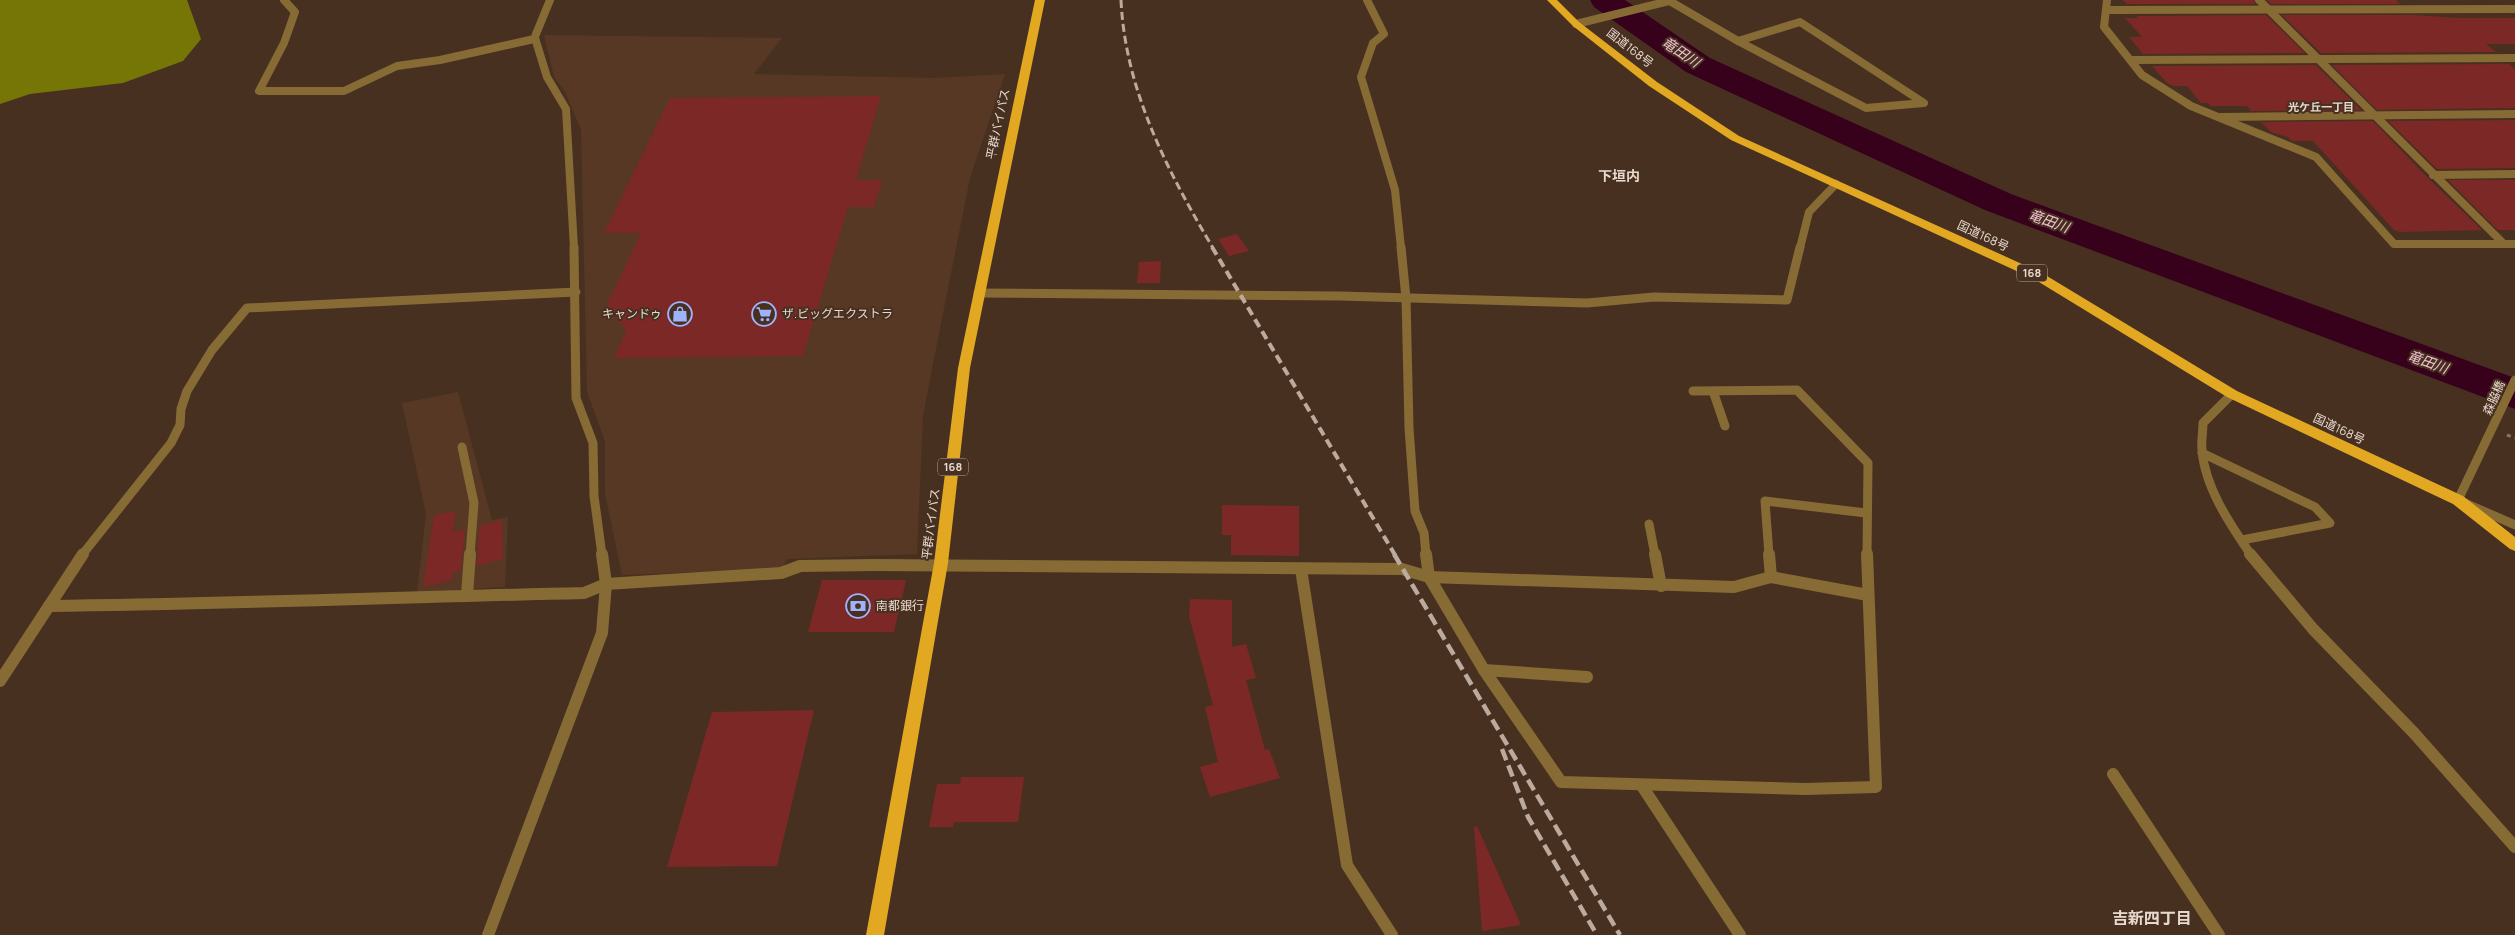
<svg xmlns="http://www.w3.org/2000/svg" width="2515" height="935" viewBox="0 0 2515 935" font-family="Manrope,'Noto Sans JP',sans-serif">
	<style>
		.built { fill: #563824 }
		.forest { fill: #767607 }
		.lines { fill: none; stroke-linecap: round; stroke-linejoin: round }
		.river { fill: #37001b; fill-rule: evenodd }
		.building { fill: #7c2827 }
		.path { stroke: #877365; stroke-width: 3; stroke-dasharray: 4 4; stroke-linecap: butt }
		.service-far1 { stroke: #876b35; stroke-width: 9 }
		.service { stroke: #876b35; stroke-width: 12 }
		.minor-far2 { stroke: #876b35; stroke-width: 8 }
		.minor-far1 { stroke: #876b35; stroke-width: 9 }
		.minor { stroke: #876b35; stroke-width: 12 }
		.trunk { fill: #e2a822; fill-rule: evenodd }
		.rail-far2 { stroke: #bcaa9f; stroke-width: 3; stroke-dasharray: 8 4; stroke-linecap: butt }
		.rail-far1 { stroke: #bcaa9f; stroke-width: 4; stroke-dasharray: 9 5; stroke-linecap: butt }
		.rail { stroke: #bcaa9f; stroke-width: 4.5; stroke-dasharray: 12 5.5; stroke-linecap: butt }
		.labels { text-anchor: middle; stroke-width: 4; stroke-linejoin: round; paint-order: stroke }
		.far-neighbourhood-label { font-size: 11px; font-weight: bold; fill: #e8d9cf; stroke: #473020 }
		.shield { fill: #473020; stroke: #b8a69a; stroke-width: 1 }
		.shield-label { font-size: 11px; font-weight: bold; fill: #e8d9cf }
		.street-label { font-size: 12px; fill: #e8d9cf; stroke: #473020 }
		.poi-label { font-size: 12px; fill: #e8d9cf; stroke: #473020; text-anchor: start }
		.water-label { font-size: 14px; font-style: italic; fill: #f2c1d1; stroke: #473020 }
		.neighbourhood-label { font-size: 14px; font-weight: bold; fill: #e8d9cf; stroke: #473020 }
		.near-neighbourhood-label { font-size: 16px; font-weight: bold; fill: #e8d9cf; stroke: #473020 }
	</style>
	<rect width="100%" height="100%" fill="#473020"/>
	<g class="built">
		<path d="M544 35 782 38 754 74 934 78 1005 74 970 178 932 369 923 416 917 554 787 559 782 569 622 575 605 494V441L587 392 581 130 565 92 554 77Z"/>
		<path d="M458 392 492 520 508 517 505 587 417 592 426 514 402 403Z"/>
	</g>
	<path class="forest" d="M0 0H187L201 39 183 61 123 83 30 94 0 104Z"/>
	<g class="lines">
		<path class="river" d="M1590 0H1625L1710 58 2011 194 2515 378V409L1985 210 1686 72 1594 7Z"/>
	</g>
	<g class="building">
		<path d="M2123 0H2254L2255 4H2127Z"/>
		<path d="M2267 0H2396L2400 4H2271Z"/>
		<path d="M2266 15 2305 53 2143 54 2129 37H2142L2125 18H2138L2136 16Z"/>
		<path d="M2282 15H2414L2458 18H2515V44H2486L2496 52 2321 53Z"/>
		<path d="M2509 64 2515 69V108L2377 110 2332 65Z"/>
		<path d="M2316 65 2361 110 2251 111 2247 106H2211L2208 103H2201L2187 86H2173L2167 83 2152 66Z"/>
		<path d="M881 96 856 180H882L874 207H848L803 356 614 358 626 331 607 305 641 233H604L670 98Z"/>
		<path d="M2515 120V168L2437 169 2388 121Z"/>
		<path d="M2373 121 2428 178 2482 230 2400 232 2394 230 2313 141H2292L2288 137 2271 132 2261 122Z"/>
		<path d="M2448 180H2515V230H2498Z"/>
		<path d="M1237 234 1249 251 1229 256 1218 239Z"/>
		<path d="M1161 261 1160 283H1137L1139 262Z"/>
		<path d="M1222 505 1299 506V556L1231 555V535H1222Z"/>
		<path d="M456 511 452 532 465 529 461 570 453 573 452 580 423 587 434 515Z"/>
		<path d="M502 520 503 559 477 566 479 526Z"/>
		<path d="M822 580H906L894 632H808Z"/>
		<path d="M1190 599 1232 600V647L1246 644 1256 678 1246 680 1265 750 1269 749 1280 778 1210 797 1200 767 1218 762 1205 707 1213 705 1189 616Z"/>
		<path d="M814 710 777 866 667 867 712 712Z"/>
		<path d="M961 777H1024L1018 822H954L953 827H929L937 784H960Z"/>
		<path d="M1477 826 1521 925 1482 931 1474 827Z"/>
	</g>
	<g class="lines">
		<path class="path" d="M2507 435 2515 438"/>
		<path class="service-far1" d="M462 447 474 503 470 555"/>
		<path class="service" d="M467 595 470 554"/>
		<g class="minor-far2">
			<path d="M284 0 295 12 284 43 259 91H344L397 66 440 60 534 39 550 0"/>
			<path d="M1367 0 1384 34 1373 43 1361 77 1395 190 1401 248"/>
			<path d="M1668 0 1738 41"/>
			<path d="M2107 0 2104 27 2142 75 2191 106 2316 157 2394 244H2515"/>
			<path d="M2259 0 2504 244"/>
			<path d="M2107 10 2515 9"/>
			<path d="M1800 22 1924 103 1866 108 1738 41Z"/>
			<path d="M1576 24 1669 1"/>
			<path d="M535 38 547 77 566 109 574 248"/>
			<path d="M2131 60 2515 58"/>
			<path d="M2221 117 2515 114"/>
			<path d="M2433 175 2515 174"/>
			<path d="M1800 248 1809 212 1836 184"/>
		</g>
		<g class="minor-far1">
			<path d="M574 247 576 398 593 443 594 496 602 555"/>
			<path d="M1401 247 1406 298 1409 428 1415 511 1424 533 1426 555"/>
			<path d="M978 293 1340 296 1587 303 1654 297 1787 300 1800 247"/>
			<path d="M2515 380 2458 500 2515 525"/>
			<path d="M1693 391 1797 390 1868 463 1867 555"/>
			<path d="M1713 391 1725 426"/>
			<path d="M2232 394 2203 423C2203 432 2201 441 2202 450 2205 488 2230 524 2251 555"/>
			<path d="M2202 453 2315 507 2330 523 2242 540"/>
			<path d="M1649 524 1655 555"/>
			<path d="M82 555 171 443 180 425 181 409 187 391 212 350 247 308 576 292"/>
			<path d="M1769 555 1765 501 1866 513"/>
		</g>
		<g class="minor">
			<path d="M1426 554 1429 577 1484 670 1561 782 1805 789 1876 787 1867 554"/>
			<path d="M1655 554 1661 586"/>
			<path d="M1769 554 1771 577"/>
			<path d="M2250 554 2313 629 2414 733 2515 847"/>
			<path d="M1301 569 1347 865 1392 935"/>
			<path d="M49 606C227 604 406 597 584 593L606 584 781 573 800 566 875 565 1402 569 1429 577 1734 587 1771 577 1868 595"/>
			<path d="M1484 670 1587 677"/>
			<path d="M0 681 83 554"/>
			<path d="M2113 774 2219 935"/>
			<path d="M1642 786 1740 935"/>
			<path d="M488 935 602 633 606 584 602 554"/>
		</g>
		<g class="trunk">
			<path d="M1035 0H1045L970 368 948 563 884 935H866L934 563 958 368Z"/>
			<path d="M1547 0H1557L1579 22 1657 82 1739 136 2042 273 2237 391 2463 496 2515 537V551L2510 549 2453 504 2227 397 2034 279 1731 140 1649 86 1573 26Z"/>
		</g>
		<path class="rail-far2" d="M1121 0C1125 90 1168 172 1213 248"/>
		<path class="rail-far1" d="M1212 247 1395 555"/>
		<g class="rail">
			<path d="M1394 554 1620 935"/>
			<path d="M1502 749 1528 817 1597 935"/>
		</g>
	</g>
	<defs>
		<g id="shop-ring" transform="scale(1.25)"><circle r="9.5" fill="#473020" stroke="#9fb3fd" stroke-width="1.5"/><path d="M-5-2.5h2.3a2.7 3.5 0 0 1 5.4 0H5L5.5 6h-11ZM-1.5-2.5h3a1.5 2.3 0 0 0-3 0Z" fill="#9fb3fd"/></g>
		<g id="supermarket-ring" transform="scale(1.25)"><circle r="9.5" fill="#473020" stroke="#9fb3fd" stroke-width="1.5"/><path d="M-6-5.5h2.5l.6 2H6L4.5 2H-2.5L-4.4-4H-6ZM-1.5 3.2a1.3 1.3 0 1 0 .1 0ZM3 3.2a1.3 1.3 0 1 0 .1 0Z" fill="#9fb3fd"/></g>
		<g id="bank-ring" transform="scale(1.25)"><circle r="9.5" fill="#473020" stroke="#9fb3fd" stroke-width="1.5"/><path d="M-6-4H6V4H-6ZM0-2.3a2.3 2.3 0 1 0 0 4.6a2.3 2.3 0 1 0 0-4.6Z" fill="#9fb3fd"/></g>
	</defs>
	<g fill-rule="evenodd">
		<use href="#shop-ring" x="680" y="314"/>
		<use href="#supermarket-ring" x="764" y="314"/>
		<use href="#bank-ring" x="858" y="606"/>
	</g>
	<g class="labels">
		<g class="far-neighbourhood-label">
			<text x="2321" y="111">光ケ丘一丁目</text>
		</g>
		<g class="shield">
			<rect x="2017" y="264.5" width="30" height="17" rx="4"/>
			<rect x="938" y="458.5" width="30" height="17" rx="4"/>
		</g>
		<g class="shield-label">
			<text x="2032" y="277">168</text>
			<text x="953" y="471">168</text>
		</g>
		<g class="street-label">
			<text transform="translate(1630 48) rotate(38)" y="4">国道168号</text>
			<text transform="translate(998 124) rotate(-78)" y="4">平群バイパス</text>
			<text transform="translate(1983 236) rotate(25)" y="4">国道168号</text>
			<text transform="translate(2494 398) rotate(-66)" y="4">森脇橋</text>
			<text transform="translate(2339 429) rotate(25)" y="4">国道168号</text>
			<text transform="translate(931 524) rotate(-83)" y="4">平群バイパス</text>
		</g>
		<g class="poi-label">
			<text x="662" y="318" text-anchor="end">キャンドゥ</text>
			<text x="782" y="318">ザ.ビッグエクストラ</text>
			<text x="876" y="610">南都銀行</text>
		</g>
		<g class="water-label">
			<text transform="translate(1681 52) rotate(34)" y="5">竜田川</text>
			<text transform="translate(2049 221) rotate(20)" y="5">竜田川</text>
			<text transform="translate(2428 362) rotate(20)" y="5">竜田川</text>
		</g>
		<g class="neighbourhood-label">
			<text x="1619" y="181">下垣内</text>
		</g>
		<g class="near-neighbourhood-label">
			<text x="2152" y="924">吉新四丁目</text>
		</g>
	</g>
</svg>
